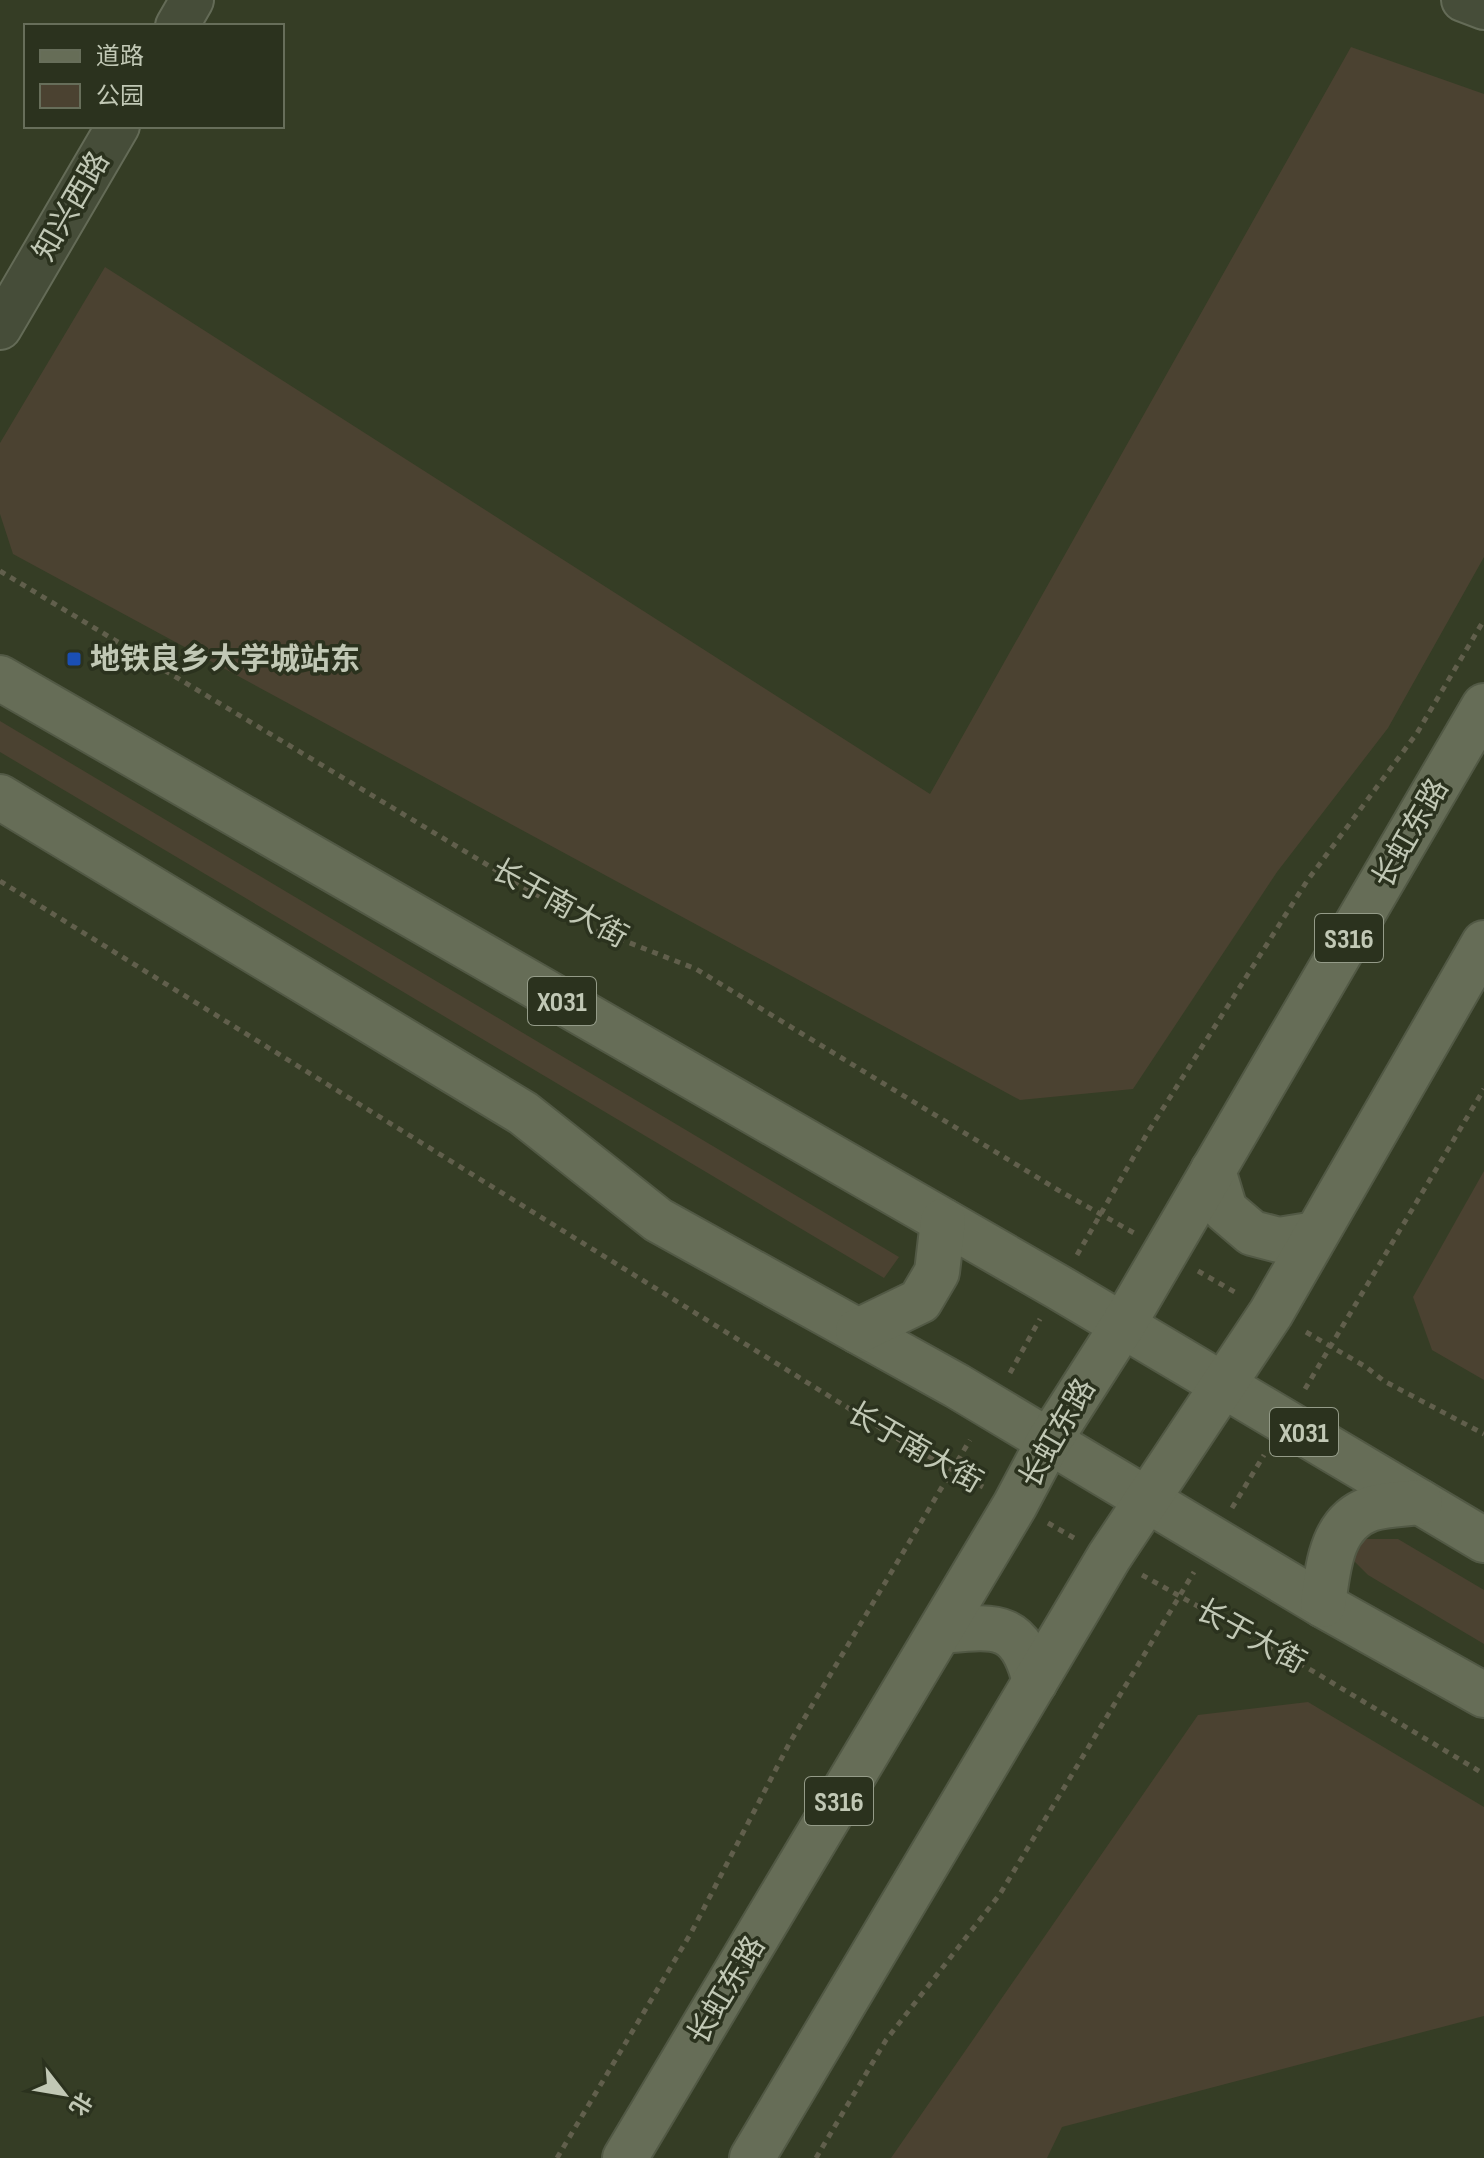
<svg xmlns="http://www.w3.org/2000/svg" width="1484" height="2158" viewBox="0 0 1484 2158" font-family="'Sofia Sans Condensed','Noto Sans SC',sans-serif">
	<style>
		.green { fill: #4b4231 }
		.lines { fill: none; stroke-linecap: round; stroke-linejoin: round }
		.minor-casing { stroke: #646b57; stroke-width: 46 }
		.major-casing { stroke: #525945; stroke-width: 48 }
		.path { stroke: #615f4c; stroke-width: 5; stroke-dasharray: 6 6; stroke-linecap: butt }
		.minor { stroke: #464d39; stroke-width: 42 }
		.major { stroke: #666d57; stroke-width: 44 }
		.transit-dot { fill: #1a4fb4; stroke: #2b321e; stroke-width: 3 }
		.labels { text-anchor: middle; stroke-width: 7; stroke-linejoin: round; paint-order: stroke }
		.shield { fill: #2b321e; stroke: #949b88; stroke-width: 2 }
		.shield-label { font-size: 28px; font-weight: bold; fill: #c1c8b5 }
		.street-label { font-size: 30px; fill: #c1c8b5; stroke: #2b321e }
		.poi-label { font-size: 30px; font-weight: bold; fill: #c1c8b5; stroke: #2b321e; text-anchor: start }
	</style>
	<rect width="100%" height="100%" fill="#353d25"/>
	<g class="green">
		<path d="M1351 47 1484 94V557L1388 728 1277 872 1133 1089 1020 1100 13 554 0 514V443L105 267 930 794Z"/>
		<path d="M0 721 899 1257 884 1278 0 752Z"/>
		<path d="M1484 1171V1380L1432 1350 1413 1297Z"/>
		<path d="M1365 1539H1398L1484 1590V1644L1368 1575 1350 1557Z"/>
		<path d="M1308 1702 1484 1807V2016L1062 2127 1047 2158H891L1198 1715Z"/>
	</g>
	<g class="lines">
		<g class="minor-casing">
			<g id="minor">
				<path d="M1463 0 1484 8"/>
				<path d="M177 26 192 0"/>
				<path d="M0 328 118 126"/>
			</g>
		</g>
		<g class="major-casing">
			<g id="major">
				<path d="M0 678 1058 1287 1484 1540"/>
				<path d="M0 797 523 1113 658 1220 957 1386 1323 1605 1484 1695"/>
				<path d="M1213 1170 1225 1210 1252 1233 1279 1240 1316 1234"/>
				<path d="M858 1331 920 1301 937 1272 943 1221"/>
				<path d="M1323 1605C1328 1569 1330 1523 1370 1509 1385 1504 1405 1504 1420 1502"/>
				<path d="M941 1631C996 1626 1020 1621 1035 1682"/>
				<path d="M625 2158 1015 1505 1049 1441 1123 1325 1484 706"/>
				<path d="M752 2158 1109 1557 1271 1313 1484 943"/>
			</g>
		</g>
		<g class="path">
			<path d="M0 571 592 928 696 969 1058 1190 1134 1233"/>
			<path d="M0 881 903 1442 983 1487"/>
			<path d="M1077 1255 1148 1132 1307 881 1417 733 1484 620"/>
			<path d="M1198 1271 1238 1294"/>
			<path d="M1306 1332 1366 1367 1384 1381 1484 1434"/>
			<path d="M1010 1373 1040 1319"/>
			<path d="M1305 1389 1484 1089"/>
			<path d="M1232 1508 1264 1455"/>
			<path d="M1048 1523 1074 1538"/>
			<path d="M1142 1575 1301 1664 1484 1774"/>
			<path d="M557 2158 691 1933 789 1744 970 1440"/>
			<path d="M816 2158 886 2040 1000 1894 1194 1572"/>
		</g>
		<use href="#minor" class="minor"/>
		<use href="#major" class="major"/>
	</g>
	<rect class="transit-dot" x="66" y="651" width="16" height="16" rx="4"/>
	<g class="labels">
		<g class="shield">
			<rect x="1315" y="914" width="68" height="48" rx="6"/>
			<rect x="528" y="977" width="68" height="48" rx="6"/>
			<rect x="1270" y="1408" width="68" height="48" rx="6"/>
			<rect x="805" y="1777" width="68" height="48" rx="6"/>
		</g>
		<g class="shield-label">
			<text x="1349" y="948">S316</text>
			<text x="562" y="1011">X031</text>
			<text x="1304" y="1442">X031</text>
			<text x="839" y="1811">S316</text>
		</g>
		<g class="street-label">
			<text transform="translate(71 206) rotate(-60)" y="10">知兴西路</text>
			<text transform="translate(1410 833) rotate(-60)" y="10">长虹东路</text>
			<text transform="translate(560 903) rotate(29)" y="10">长于南大街</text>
			<text transform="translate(1057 1433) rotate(-60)" y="10">长虹东路</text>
			<text transform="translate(915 1447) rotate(30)" y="10">长于南大街</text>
			<text transform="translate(1251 1636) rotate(29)" y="10">长于大街</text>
			<text transform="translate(726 1990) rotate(-59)" y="10">长虹东路</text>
		</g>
		<g class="poi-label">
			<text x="90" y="669">地铁良乡大学城站东</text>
		</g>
	</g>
	<rect x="24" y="24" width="260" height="104" fill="#2b321e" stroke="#676e5a" stroke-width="2"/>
	<rect x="40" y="50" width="40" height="12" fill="#666d57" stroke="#676e5a" stroke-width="2"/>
	<text x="96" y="64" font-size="24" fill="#c1c8b5">道路</text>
	<rect x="40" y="84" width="40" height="24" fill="#4b4231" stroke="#676e5a" stroke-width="2"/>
	<text x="96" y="104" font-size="24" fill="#c1c8b5">公园</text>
	<g transform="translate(64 2094) rotate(121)" stroke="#2b321e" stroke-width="6" paint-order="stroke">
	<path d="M0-6L14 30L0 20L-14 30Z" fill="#c1c8b5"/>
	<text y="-12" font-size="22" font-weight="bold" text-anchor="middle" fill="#c1c8b5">北</text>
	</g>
</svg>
